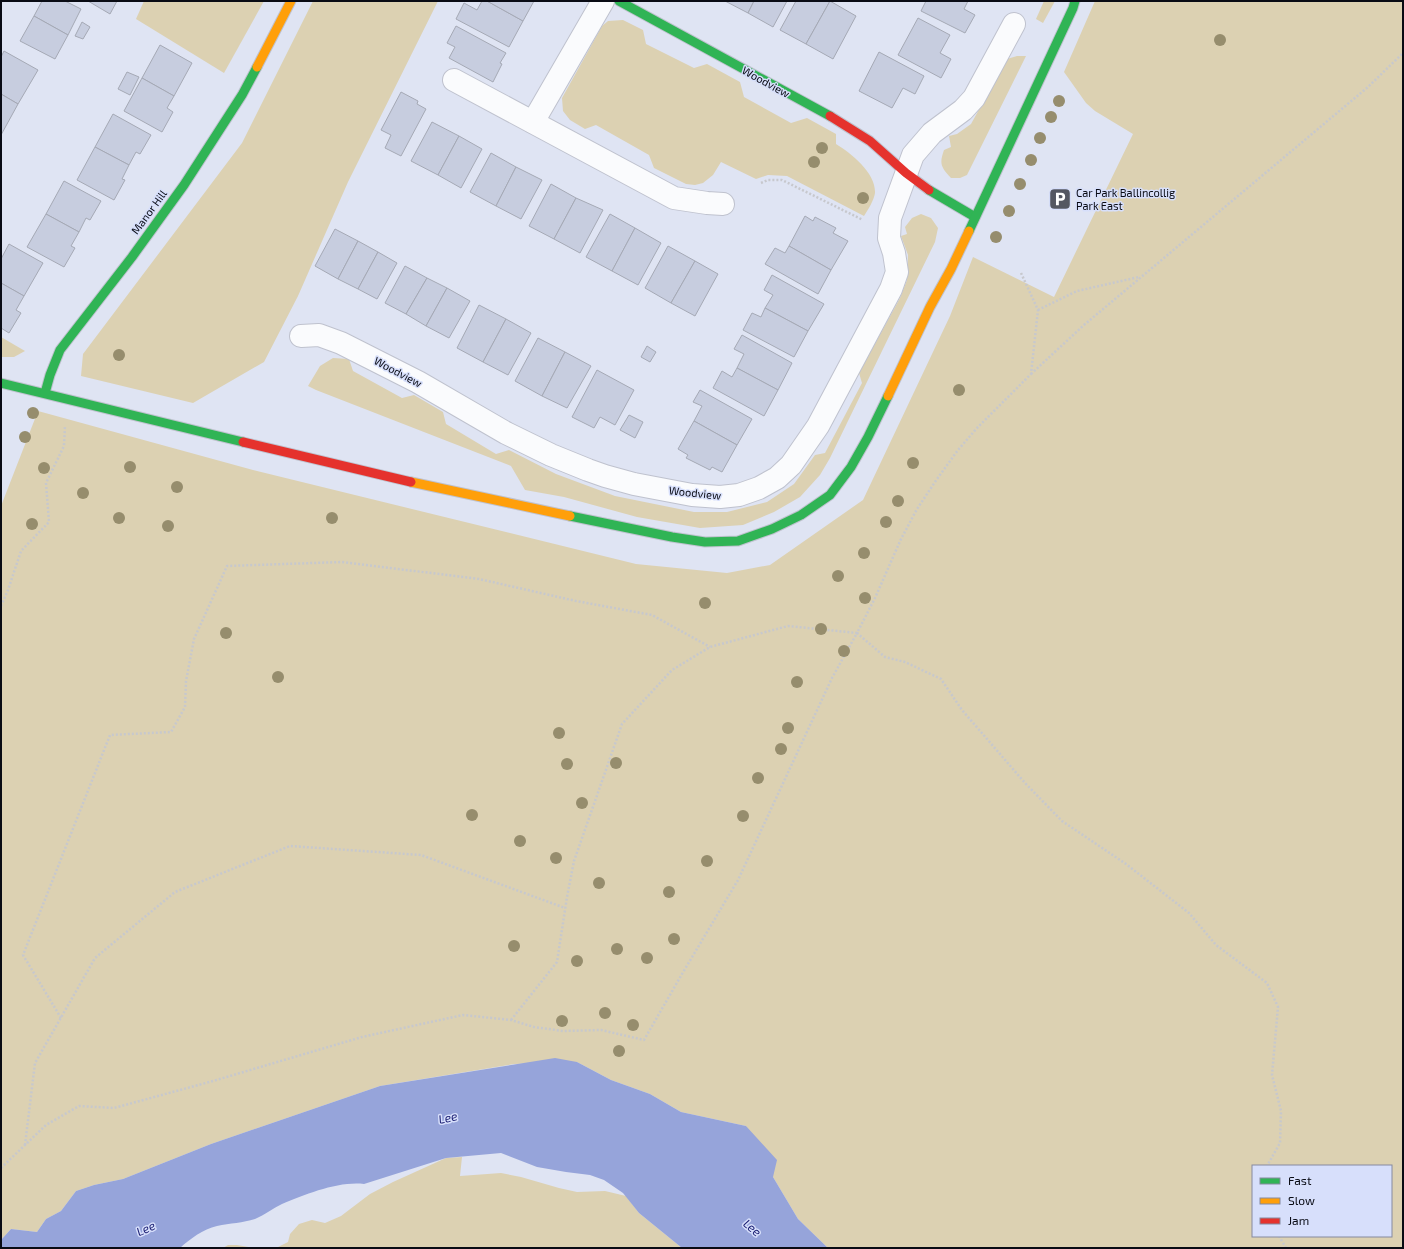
<svg xmlns="http://www.w3.org/2000/svg" width="1404" height="1249" viewBox="0 0 1404 1249" font-family="'Exo 2',sans-serif">
	<style>
		.green { fill: #dcd1b2; fill-rule: evenodd }
		.water { fill: #96a4da }
		.building { fill: #c7cddf; stroke: #a5a9b5 }
		.lines { fill: none; stroke-linecap: round; stroke-linejoin: round }
		.street-casing { stroke: #bfc2ce; stroke-width: 24 }
		.fast-casing { stroke: #bfc2ce; stroke-width: 11 }
		.slow-casing { stroke: #bfc2ce; stroke-width: 11 }
		.jam-casing { stroke: #bfc2ce; stroke-width: 11 }
		.path { stroke: #c7c8cd; stroke-width: 2.5; stroke-dasharray: 2 2; stroke-linecap: butt }
		.street { stroke: #fafbfd; stroke-width: 22 }
		.fast { stroke: #30b455; stroke-width: 9 }
		.slow { stroke: #ff9f0a; stroke-width: 9 }
		.jam { stroke: #e5322d; stroke-width: 9 }
		.tree { fill: #968d6d }
		.labels { text-anchor: middle; stroke-width: 3; stroke-linejoin: round; paint-order: stroke }
		.street-label { font-size: 11px; fill: #090b14; stroke: #d7dffb }
		.poi-label { font-size: 11px; fill: #090b14; stroke: #d7dffb; text-anchor: start }
		.water-label { font-size: 12px; font-style: italic; fill: #1c2074; stroke: #d7dffb }
	</style>
	<rect width="100%" height="100%" fill="#dfe4f3"/>
	<g class="green">
		<path d="M144 1H264L224 73 136 19Z"/>
		<path d="M313 1H438L348 182 298 296 264 362 193 403 81 376 83 354 242 143Z"/>
		<path d="M1044 1H1055L1043 23 1036 19Z"/>
		<path d="M1095 1H1403V1248H828L798 1219 773 1177 746 1126 681 1112 650 1094 611 1080 577 1062 514 1064 380 1086 211 1144 123 1179 94 1185 76 1191 61 1211 46 1219 37 1232 11 1229 1 1240V506L38 411 253 470 636 564 727 573 770 565 863 500 950 316 973 257 1054 297 1133 134 1095 111 1086 103 1064 72ZM1253 1166H1391V1236H1253Z"/>
		<path d="M623 20 643 30 646 44 694 68 707 64 740 82 744 97 791 123 807 118 836 134V144C852 154 876 173 875 193 874 200 868 210 864 216L787 176 768 175 756 179 721 162 713 175 703 183 695 185 686 184 654 168 649 155 596 125 585 129 570 120 563 111 562 98 602 26 608 21Z"/>
		<path d="M1017 56H1026L967 175 960 178H951C941 167 939 164 944 150L951 147 949 136 957 134 971 124 1007 59Z"/>
		<path d="M921 214 931 218 938 228 935 242 830 458 820 475 800 497 774 512 743 525 700 528 637 517 564 497 525 490 511 466 316 390 308 386 320 366 333 358 349 359 353 371 402 398 414 395 443 412 446 424 496 454 509 450 556 474 615 496 694 512H727L767 502 794 484 815 455 825 453 862 383 859 373 900 298 907 280 908 255 901 236 907 234 905 227 912 218Z"/>
		<path d="M1 337 25 351 14 357H1Z"/>
		<path d="M462 1157 460 1176 501 1173 521 1177 559 1188 577 1192 605 1191 626 1196 639 1213 682 1248H276L288 1242 290 1234 299 1224 312 1220 325 1223 341 1216 370 1194 393 1182 446 1158Z"/>
		<path d="M228 1245H237L254 1248H223Z"/>
	</g>
	<path class="water" d="M555 1058 577 1062 611 1080 650 1094 681 1112 746 1126 777 1160 773 1177 798 1219 828 1248H682L639 1213 623 1193 604 1180 590 1175 566 1172 537 1167 501 1153 446 1158 364 1184C339 1181 306 1194 282 1204 273 1208 265 1215 255 1219 243 1223 230 1223 217 1226 203 1229 190 1239 180 1248H1V1240L11 1229 37 1232 46 1219 61 1211 76 1191 94 1185 123 1179 211 1144 380 1086Z"/>
	<g class="building">
		<path d="M42 1H65L81 9 68 35 34 16Z"/>
		<path d="M88 1H117L110 14Z"/>
		<path d="M482 1H487L523 21 509 47 456 19 464 3 477 10Z"/>
		<path d="M487 1H534L523 21Z"/>
		<path d="M725 1H754L748 13Z"/>
		<path d="M754 1H787L773 27 748 13Z"/>
		<path d="M796 1H830L806 44 780 30Z"/>
		<path d="M830 1 856 16 833 59 806 44Z"/>
		<path d="M926 1H968L964 9 975 15 965 33 921 11Z"/>
		<path d="M34 16 68 35 55 59 20 41Z"/>
		<path d="M918 18 950 35 940 53 951 59 941 78 898 55Z"/>
		<path d="M82 22 90 27 83 39 75 36Z"/>
		<path d="M456 26 506 53 500 63 502 64 493 82 449 58 455 47 447 43Z"/>
		<path d="M160 45 192 63 174 96 142 78Z"/>
		<path d="M4 51 38 70 18 104 1 94V57Z"/>
		<path d="M879 52 924 76 915 94 903 88 892 108 859 91Z"/>
		<path d="M127 72 139 77 130 95 118 89Z"/>
		<path d="M142 78 174 96 167 108 173 112 162 132 124 111Z"/>
		<path d="M401 92 418 101 417 104 426 109 401 156 385 148 391 135 381 130Z"/>
		<path d="M1 94 18 104 1 135Z"/>
		<path d="M113 114 151 135 140 154 136 152 129 165 95 147Z"/>
		<path d="M432 122 459 136 438 175 411 161Z"/>
		<path d="M459 136 482 149 461 188 438 175Z"/>
		<path d="M95 147 129 165 122 179 125 180 114 200 77 180Z"/>
		<path d="M491 153 516 167 496 206 470 192Z"/>
		<path d="M516 167 542 180 521 219 496 206Z"/>
		<path d="M64 181 101 201 90 220 86 218 79 232 46 214Z"/>
		<path d="M551 184 576 198 554 239 529 226Z"/>
		<path d="M576 198 603 210 580 253 554 239Z"/>
		<path d="M46 214 79 232 71 246 75 248 64 267 27 247Z"/>
		<path d="M610 214 635 228 612 271 586 257Z"/>
		<path d="M805 216 813 221 815 217 836 228 833 233 848 241 831 270 789 246Z"/>
		<path d="M635 228 661 243 638 285 612 271Z"/>
		<path d="M335 229 358 241 338 279 315 266Z"/>
		<path d="M358 241 378 252 358 289 338 279Z"/>
		<path d="M9 244 43 263 24 296 1 283V259Z"/>
		<path d="M668 246 695 261 671 303 645 288Z"/>
		<path d="M789 246 831 270 818 294 765 264 775 248 785 253Z"/>
		<path d="M378 252 397 263 377 299 358 289Z"/>
		<path d="M695 261 718 274 695 316 671 303Z"/>
		<path d="M405 266 427 278 406 314 385 303Z"/>
		<path d="M772 275 824 304 808 331 765 308 773 295 764 290Z"/>
		<path d="M427 278 447 288 426 326 406 314Z"/>
		<path d="M1 283 24 296 16 310 21 313 9 333 1 328Z"/>
		<path d="M447 288 470 301 449 338 426 326Z"/>
		<path d="M479 305 506 319 483 362 457 348Z"/>
		<path d="M765 308 808 331 794 357 743 330 752 313 761 317Z"/>
		<path d="M506 319 531 333 508 375 483 362Z"/>
		<path d="M742 335 792 363 778 390 737 368 744 354 734 349Z"/>
		<path d="M538 338 565 352 542 396 515 381Z"/>
		<path d="M647 346 656 352 650 362 641 357Z"/>
		<path d="M565 352 591 366 567 408 542 396Z"/>
		<path d="M737 368 778 390 764 416 713 388 722 371 732 377Z"/>
		<path d="M597 370 634 390 615 425 600 417 594 428 572 417Z"/>
		<path d="M700 390 752 419 737 445 694 421 702 406 693 402Z"/>
		<path d="M629 415 643 422 635 438 620 430Z"/>
		<path d="M694 421 737 445 722 472 712 467 710 470 686 458 688 455 678 449Z"/>
	</g>
	<g class="lines">
		<g class="street-casing">
			<g id="street">
				<path d="M454 80 674 198 707 203 723 204"/>
				<path d="M533 122 603 1"/>
				<path d="M301 336 319 335 341 343 418 382 506 433 551 455 588 470 605 476 634 484 692 495 720 497 739 495 759 488 777 478 791 465 818 426 891 289 897 272 894 253 889 238 890 218 913 155 932 133 963 110 974 98 1014 24"/>
			</g>
		</g>
		<g class="fast-casing">
			<g id="fast">
				<path d="M619 1 830 116"/>
				<path d="M929 190 975 217"/>
				<path d="M969 231 1073 8 1075 1"/>
				<path d="M1 383 243 442"/>
				<path d="M45 393 50 375 60 350 132 257 184 185 242 95 257 67"/>
				<path d="M570 516 672 537 705 542 738 541 772 529 801 515 830 495 851 467 868 437 888 396"/>
			</g>
		</g>
		<g class="slow-casing">
			<g id="slow">
				<path d="M257 67 291 1"/>
				<path d="M888 396 930 307 951 269 969 231"/>
				<path d="M411 482 570 516"/>
			</g>
		</g>
		<g class="jam-casing">
			<g id="jam">
				<path d="M830 116 870 141 906 173 929 190"/>
				<path d="M243 442 411 482"/>
			</g>
		</g>
		<g class="path">
			<path d="M761 183 768 180H782L863 220"/>
			<path d="M1021 273 1038 310 1031 374 977 428 958 450 937 479 917 509 901 539 875 598 857 633 885 657 905 662 941 679 962 710 1025 783 1062 821 1126 864 1189 913 1216 945 1267 983 1278 1007 1272 1075 1281 1111 1280 1143 1267 1166"/>
			<path d="M1038 310 1077 291 1139 277"/>
			<path d="M1031 374 1084 325 1368 87 1403 53"/>
			<path d="M1 606 8 590 21 551 49 522 46 483 64 446 65 426"/>
			<path d="M61 1018 23 955 110 735 171 732 185 707 186 681 194 639 227 566 342 562 479 579 576 601 652 615 710 647"/>
			<path d="M25 1145 35 1063 95 958 175 892 290 846 421 855 565 908"/>
			<path d="M1 1168 46 1125 79 1106 114 1108 213 1081 362 1037 463 1015 511 1020 534 1027 563 1031 601 1030 644 1040 682 974 738 880 832 678 857 633 788 626 710 647 672 670 622 724 574 861 567 897 557 962 511 1020"/>
			<path d="M1279 1236 1286 1248"/>
		</g>
		<use href="#street" class="street"/>
		<use href="#fast" class="fast"/>
		<use href="#slow" class="slow"/>
		<use href="#jam" class="jam"/>
	</g>
	<g class="tree">
		<circle cx="1220" cy="40" r="6"/>
		<circle cx="1059" cy="101" r="6"/>
		<circle cx="1051" cy="117" r="6"/>
		<circle cx="1040" cy="138" r="6"/>
		<circle cx="822" cy="148" r="6"/>
		<circle cx="1031" cy="160" r="6"/>
		<circle cx="814" cy="162" r="6"/>
		<circle cx="1020" cy="184" r="6"/>
		<circle cx="863" cy="198" r="6"/>
		<circle cx="1009" cy="211" r="6"/>
		<circle cx="996" cy="237" r="6"/>
		<circle cx="119" cy="355" r="6"/>
		<circle cx="959" cy="390" r="6"/>
		<circle cx="33" cy="413" r="6"/>
		<circle cx="25" cy="437" r="6"/>
		<circle cx="913" cy="463" r="6"/>
		<circle cx="130" cy="467" r="6"/>
		<circle cx="44" cy="468" r="6"/>
		<circle cx="177" cy="487" r="6"/>
		<circle cx="83" cy="493" r="6"/>
		<circle cx="898" cy="501" r="6"/>
		<circle cx="119" cy="518" r="6"/>
		<circle cx="332" cy="518" r="6"/>
		<circle cx="886" cy="522" r="6"/>
		<circle cx="32" cy="524" r="6"/>
		<circle cx="168" cy="526" r="6"/>
		<circle cx="864" cy="553" r="6"/>
		<circle cx="838" cy="576" r="6"/>
		<circle cx="865" cy="598" r="6"/>
		<circle cx="705" cy="603" r="6"/>
		<circle cx="821" cy="629" r="6"/>
		<circle cx="226" cy="633" r="6"/>
		<circle cx="844" cy="651" r="6"/>
		<circle cx="278" cy="677" r="6"/>
		<circle cx="797" cy="682" r="6"/>
		<circle cx="788" cy="728" r="6"/>
		<circle cx="559" cy="733" r="6"/>
		<circle cx="781" cy="749" r="6"/>
		<circle cx="616" cy="763" r="6"/>
		<circle cx="567" cy="764" r="6"/>
		<circle cx="758" cy="778" r="6"/>
		<circle cx="582" cy="803" r="6"/>
		<circle cx="472" cy="815" r="6"/>
		<circle cx="743" cy="816" r="6"/>
		<circle cx="520" cy="841" r="6"/>
		<circle cx="556" cy="858" r="6"/>
		<circle cx="707" cy="861" r="6"/>
		<circle cx="599" cy="883" r="6"/>
		<circle cx="669" cy="892" r="6"/>
		<circle cx="674" cy="939" r="6"/>
		<circle cx="514" cy="946" r="6"/>
		<circle cx="617" cy="949" r="6"/>
		<circle cx="647" cy="958" r="6"/>
		<circle cx="577" cy="961" r="6"/>
		<circle cx="605" cy="1013" r="6"/>
		<circle cx="562" cy="1021" r="6"/>
		<circle cx="633" cy="1025" r="6"/>
		<circle cx="619" cy="1051" r="6"/>
	</g>
	<defs>
		<g id="parking-square" transform="scale(1.15)"><rect x="-9" y="-9" width="18" height="18" rx="4" fill="#545762" stroke="#d7dffb"/><path d="M-3.5-5.5H1a3.5 3.5 0 0 1 0 7H-1V5.5H-3.5ZM-1-3.4V-.6H.8a1.4 1.4 0 0 0 0-2.8Z" fill="#fff"/></g>
	</defs>
	<g fill-rule="evenodd">
		<use href="#parking-square" x="1060" y="199"/>
	</g>
	<g class="labels">
		<g class="street-label">
			<text transform="translate(766 82) rotate(29)" y="4">Woodview</text>
			<text transform="translate(149 212) rotate(-54)" y="4">Manor Hill</text>
			<text transform="translate(398 372) rotate(28)" y="4">Woodview</text>
			<text transform="translate(695 493) rotate(6)" y="4">Woodview</text>
		</g>
		<g class="poi-label">
			<text x="1076" y="197">Car Park Ballincollig<tspan x="1076" dy="13">Park East</tspan></text>
		</g>
		<g class="water-label">
			<text transform="translate(448 1118) rotate(-12)" y="4">Lee</text>
			<text transform="translate(752 1228) rotate(40)" y="4">Lee</text>
			<text transform="translate(146 1229) rotate(-25)" y="4">Lee</text>
		</g>
	</g>
	<rect width="1404" height="1249" fill="none" stroke="#090b14" stroke-width="4"/>
	<rect x="1252" y="1165" width="140" height="72" fill="#d7dffb" stroke="#858a9f"/>
	<rect x="1260" y="1178" width="20" height="6" fill="#30b455" stroke="#858a9f"/>
	<text x="1288" y="1185" font-size="12" fill="#090b14">Fast</text>
	<rect x="1260" y="1198" width="20" height="6" fill="#ff9f0a" stroke="#858a9f"/>
	<text x="1288" y="1205" font-size="12" fill="#090b14">Slow</text>
	<rect x="1260" y="1218" width="20" height="6" fill="#e5322d" stroke="#858a9f"/>
	<text x="1288" y="1225" font-size="12" fill="#090b14">Jam</text>
</svg>
